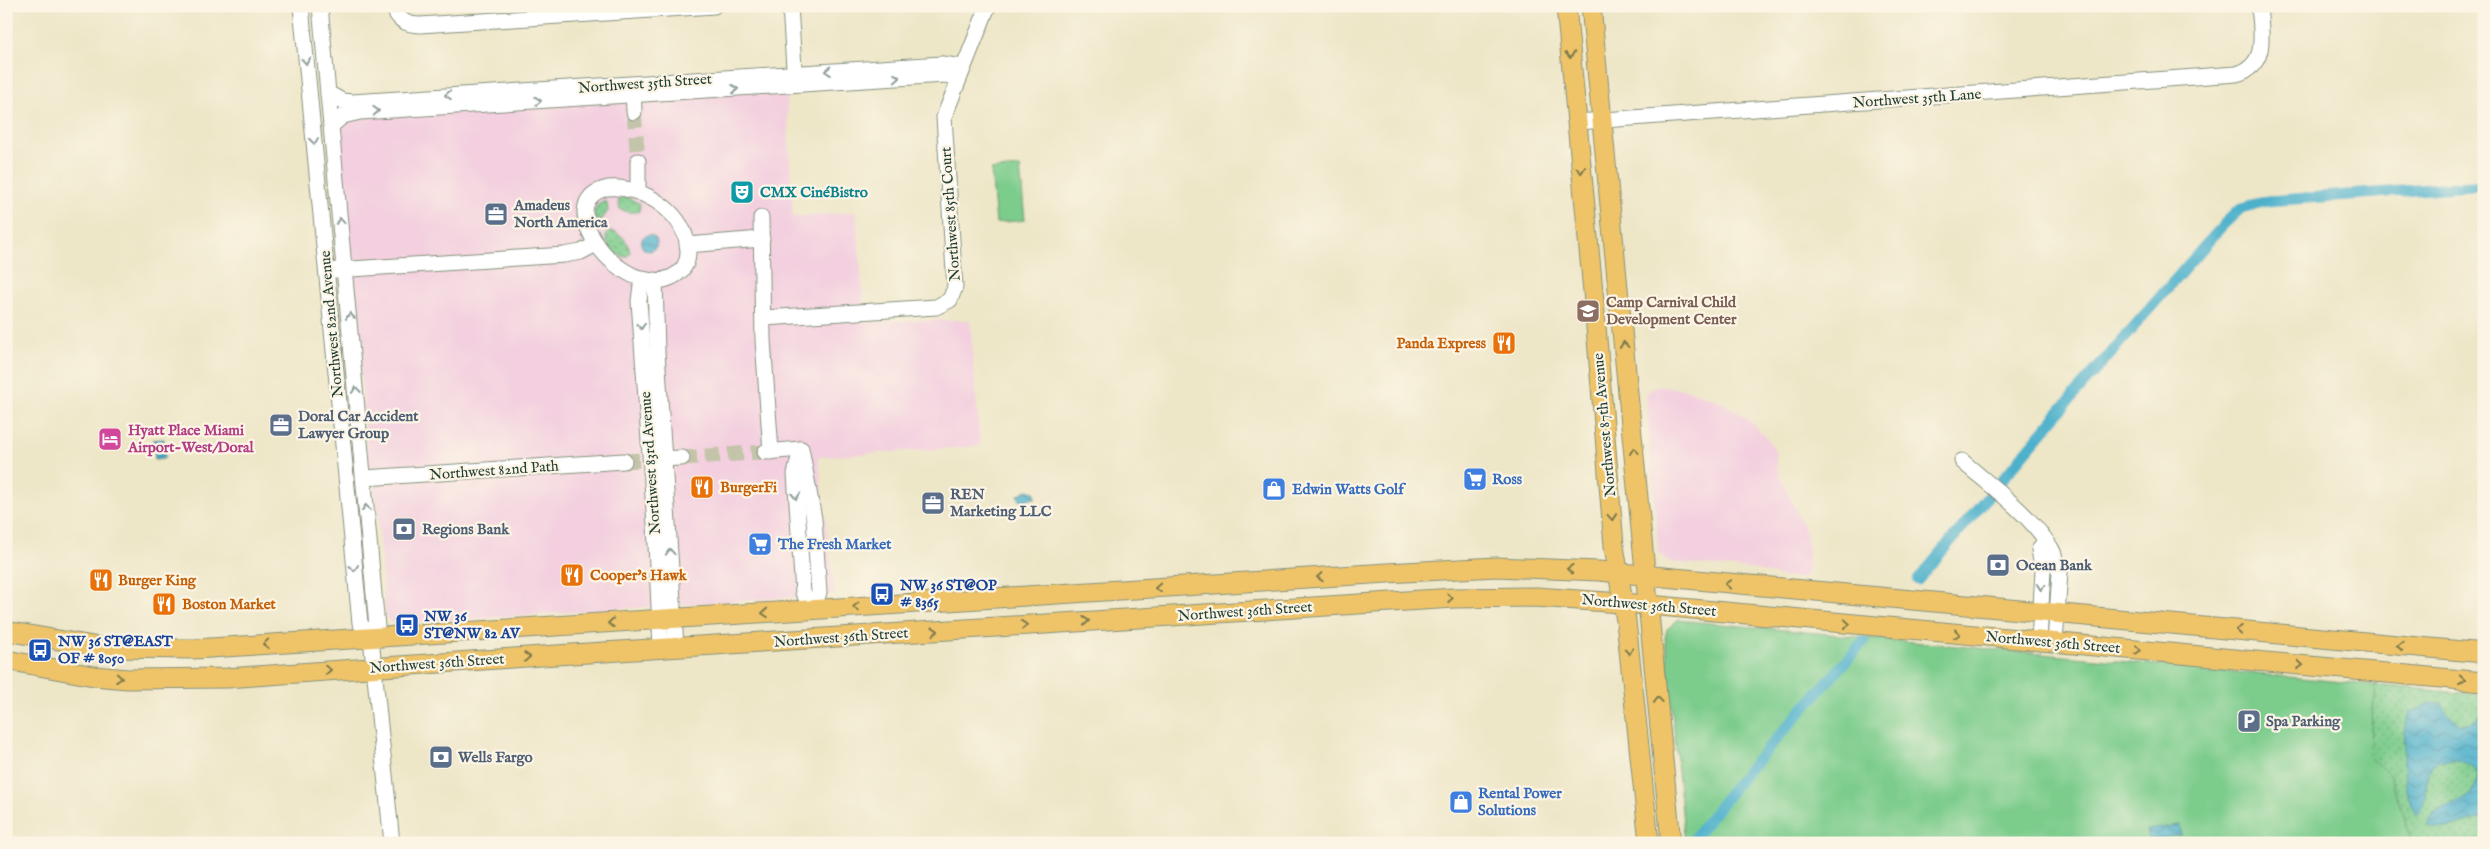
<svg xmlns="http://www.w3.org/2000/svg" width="2490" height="849" viewBox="0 0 2490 849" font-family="'IM FELL English',serif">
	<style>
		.built { fill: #f3cfdf }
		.grass { fill: url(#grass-dots); stroke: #4e8460 }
		.green { fill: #7ccc8c; stroke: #4e8460 }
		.water { fill: url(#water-waves); stroke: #367780 }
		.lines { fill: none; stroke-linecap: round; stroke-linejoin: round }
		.canal { stroke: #4db1cc; stroke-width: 11 }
		.minor-tunnel { stroke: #c4c4aa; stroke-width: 15; stroke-dasharray: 15 8; stroke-linecap: butt }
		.minor-casing { stroke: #86927e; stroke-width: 17 }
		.major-casing { stroke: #86927e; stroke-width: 21 }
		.minor { stroke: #fff; stroke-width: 15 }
		.major { stroke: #efc469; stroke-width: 19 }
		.oneway { stroke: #7d7a4c }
		.oneway2 { stroke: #8f9e9a }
		.labels { text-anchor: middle; stroke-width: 4.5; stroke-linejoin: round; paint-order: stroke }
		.street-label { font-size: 15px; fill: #1f3d34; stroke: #fcf5e5 }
		.culture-label { font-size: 15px; font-weight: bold; fill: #0d838f; stroke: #fcf5e5; text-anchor: start }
		.service-label { font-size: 15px; font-weight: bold; fill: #4e5e75; stroke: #fcf5e5; text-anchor: start }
		.education-label { font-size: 15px; font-weight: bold; fill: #785e54; stroke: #fcf5e5; text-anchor: start }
		.food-label { font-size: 15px; font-weight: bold; fill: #c56008; stroke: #fcf5e5; text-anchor: start }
		.hotel-label { font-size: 15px; font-weight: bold; fill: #b23c85; stroke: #fcf5e5; text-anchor: start }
		.shop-label { font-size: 15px; font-weight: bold; fill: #366cbe; stroke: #fcf5e5; text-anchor: start }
		.transit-label { font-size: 15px; font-weight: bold; fill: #164399; stroke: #fcf5e5; text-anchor: start }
	</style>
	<defs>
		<pattern id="grass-dots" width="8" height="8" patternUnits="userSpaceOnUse" patternTransform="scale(1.25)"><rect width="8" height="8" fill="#7ccc8c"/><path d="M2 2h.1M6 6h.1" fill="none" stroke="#65a773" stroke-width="1.8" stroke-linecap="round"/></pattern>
		<pattern id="water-waves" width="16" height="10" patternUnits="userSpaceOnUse" patternTransform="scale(1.25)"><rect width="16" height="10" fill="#4db1cc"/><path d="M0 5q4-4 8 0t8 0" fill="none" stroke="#3f91a6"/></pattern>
	</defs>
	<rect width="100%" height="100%" fill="#fcf5e5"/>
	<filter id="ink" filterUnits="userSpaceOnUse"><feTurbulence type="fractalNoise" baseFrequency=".02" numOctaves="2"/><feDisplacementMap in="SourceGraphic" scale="10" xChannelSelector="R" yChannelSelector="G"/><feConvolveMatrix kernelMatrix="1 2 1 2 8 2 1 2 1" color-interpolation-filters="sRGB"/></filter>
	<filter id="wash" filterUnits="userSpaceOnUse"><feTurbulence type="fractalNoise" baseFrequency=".0096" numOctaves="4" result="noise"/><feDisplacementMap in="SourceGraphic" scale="20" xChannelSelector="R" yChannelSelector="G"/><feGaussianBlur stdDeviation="1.12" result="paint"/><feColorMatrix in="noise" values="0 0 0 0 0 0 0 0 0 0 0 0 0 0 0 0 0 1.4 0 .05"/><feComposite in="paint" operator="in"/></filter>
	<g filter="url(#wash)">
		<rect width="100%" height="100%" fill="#ede6c7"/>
		<g class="built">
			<path d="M786 89 793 217 856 212 865 321 970 320 980 446 818 457 835 594 397 624 389 621 385 616 377 507 368 462 339 127 347 118Z"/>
			<path d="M1659 386 1688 390 1719 401 1744 416 1768 439 1776 453 1777 469 1807 535 1808 564 1807 573 1803 578 1781 577 1758 570 1670 562 1659 554 1646 394 1652 388Z"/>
		</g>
		<g class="grass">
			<path d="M629 198 640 204 639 212H627L620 209 618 201 623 197Z"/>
			<path d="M602 201 607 202 608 211 600 222 596 220 594 216 596 207Z"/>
			<path d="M610 231C622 233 628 241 630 253L627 257C616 257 606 246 606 235Z"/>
			<path d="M2375 685 2484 695V843H2413L2390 776 2369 755Z"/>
		</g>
		<g class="green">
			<path d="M1020 167 1025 220 996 223 991 170Z"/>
			<path d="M1678 620 2375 685 2369 755 2390 776 2413 843H1685L1665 638 1667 629Z"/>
		</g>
		<g class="water">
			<circle cx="649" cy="243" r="8"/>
			<path d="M164 439 165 458 155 459 153 440Z"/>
			<path d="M1027 490 1035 492V498L1020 501 1018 495Z"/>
			<path d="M2429 703 2441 704 2449 715 2461 724 2472 722 2484 714V818C2467 820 2443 835 2427 825L2433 812C2446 805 2462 804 2472 793 2490 763 2453 753 2431 765 2422 780 2431 802 2416 815 2401 792 2402 736 2409 711L2418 710Z"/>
			<path d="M2180 825 2181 835 2149 840 2147 830Z"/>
		</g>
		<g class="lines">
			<g class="canal">
				<path d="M1918 580 2060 411 2223 225 2241 208 2267 201 2484 185"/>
				<path d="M1692 841 1745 774 1864 641"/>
			</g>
		</g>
	</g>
	<g filter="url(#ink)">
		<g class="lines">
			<g class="minor-tunnel">
				<path d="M634 112 638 161"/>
				<path d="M682 458 765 452"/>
				<path d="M624 461 641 460"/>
			</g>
			<g class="minor-casing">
				<g id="minor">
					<path d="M301 6 360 623 371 638 392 843"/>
					<path d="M320 6 377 627 371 638"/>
					<path d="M393 6C397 20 407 25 420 25L714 6"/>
					<path d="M790 6 795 83"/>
					<path d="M633 85 634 112"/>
					<path d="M328 93 342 101 352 102 942 64 963 67"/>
					<path d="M1577 122 2236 74C2269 66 2261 32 2259 6"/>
					<path d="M331 126 343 116 360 112 944 75 959 78"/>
					<path d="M608 188C643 185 689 214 688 253 688 264 682 272 672 277 621 301 547 200 608 188Z"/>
					<path d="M638 191V161"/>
					<path d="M761 218 763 340 771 452"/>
					<path d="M687 245 762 239"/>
					<path d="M336 270 564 255 581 252 596 244"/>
					<path d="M642 278 639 301 655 524 661 648"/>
					<path d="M655 280 657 352 676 647"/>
					<path d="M764 318 936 307 950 300 955 287 944 117 988 6"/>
					<path d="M801 449 795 474 803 593 814 610"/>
					<path d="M765 452 801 449"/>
					<path d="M802 453 814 519 819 592 814 610"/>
					<path d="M655 459 682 458"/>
					<path d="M1962 461C1993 488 2029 513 2051 548 2056 555 2055 565 2060 573L2055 642"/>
					<path d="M364 478 624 461"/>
					<path d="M2039 641 2043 571 2039 550 2045 540"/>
				</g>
			</g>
			<g class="major-casing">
				<g id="major">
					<path d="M1566 6 1594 302 1614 546 1626 621 1649 843"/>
					<path d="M1591 6 1671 843"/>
					<path d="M6 631 105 648 194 649 1387 573 1496 567 1599 571 2484 653"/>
					<path d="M6 660 94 676 127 679 227 678 556 655 1454 598 1536 597 1649 605 2484 682"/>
				</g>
			</g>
			<use href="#minor" class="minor"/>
			<use href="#major" class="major"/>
		</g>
		<defs><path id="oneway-chevron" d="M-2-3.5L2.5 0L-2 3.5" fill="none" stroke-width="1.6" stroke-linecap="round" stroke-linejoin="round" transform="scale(1.25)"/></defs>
		<g class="oneway">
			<use href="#oneway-chevron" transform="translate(1570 55) rotate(85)"/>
			<use href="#oneway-chevron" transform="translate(1581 170) rotate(85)"/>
			<use href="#oneway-chevron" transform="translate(1624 345) rotate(-95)"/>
			<use href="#oneway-chevron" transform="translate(1634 451) rotate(-96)"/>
			<use href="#oneway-chevron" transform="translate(1612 517) rotate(85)"/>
			<use href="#oneway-chevron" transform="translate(1570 569) rotate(-177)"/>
			<use href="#oneway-chevron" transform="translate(1320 577) rotate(177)"/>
			<use href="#oneway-chevron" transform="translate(1728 584) rotate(-175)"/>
			<use href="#oneway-chevron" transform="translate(1158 588) rotate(176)"/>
			<use href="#oneway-chevron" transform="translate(1450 598) rotate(-3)"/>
			<use href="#oneway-chevron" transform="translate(856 607) rotate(176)"/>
			<use href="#oneway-chevron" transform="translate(765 613) rotate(176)"/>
			<use href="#oneway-chevron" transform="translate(1086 621) rotate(-4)"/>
			<use href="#oneway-chevron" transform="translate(611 623) rotate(176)"/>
			<use href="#oneway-chevron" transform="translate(1847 624) rotate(5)"/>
			<use href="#oneway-chevron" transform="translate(1024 625) rotate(-4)"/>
			<use href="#oneway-chevron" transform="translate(2239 630) rotate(-175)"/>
			<use href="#oneway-chevron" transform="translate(935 631) rotate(-4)"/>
			<use href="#oneway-chevron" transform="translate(1957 634) rotate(5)"/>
			<use href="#oneway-chevron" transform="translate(266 644) rotate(177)"/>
			<use href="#oneway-chevron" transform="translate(2400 646) rotate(-175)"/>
			<use href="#oneway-chevron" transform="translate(2138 650) rotate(5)"/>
			<use href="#oneway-chevron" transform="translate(1629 651) rotate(84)"/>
			<use href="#oneway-chevron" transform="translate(527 657) rotate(-4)"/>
			<use href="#oneway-chevron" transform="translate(2300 665) rotate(5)"/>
			<use href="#oneway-chevron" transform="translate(328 670) rotate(-4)"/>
			<use href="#oneway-chevron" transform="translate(119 678) rotate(4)"/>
			<use href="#oneway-chevron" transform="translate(2462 680) rotate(5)"/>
			<use href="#oneway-chevron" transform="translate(1658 700) rotate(-96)"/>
		</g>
		<g class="oneway2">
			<use href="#oneway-chevron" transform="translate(306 61) rotate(85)"/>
			<use href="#oneway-chevron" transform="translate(828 71) rotate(176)"/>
			<use href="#oneway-chevron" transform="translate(897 78) rotate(-4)"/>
			<use href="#oneway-chevron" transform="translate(735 89) rotate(-4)"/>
			<use href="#oneway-chevron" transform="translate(448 95) rotate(176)"/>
			<use href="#oneway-chevron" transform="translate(538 101) rotate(-4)"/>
			<use href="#oneway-chevron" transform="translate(376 111) rotate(-3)"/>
			<use href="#oneway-chevron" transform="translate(314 141) rotate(84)"/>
			<use href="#oneway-chevron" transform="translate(340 221) rotate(-95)"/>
			<use href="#oneway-chevron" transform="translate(350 316) rotate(-96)"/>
			<use href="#oneway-chevron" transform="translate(641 326) rotate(86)"/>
			<use href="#oneway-chevron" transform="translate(356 390) rotate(-96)"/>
			<use href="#oneway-chevron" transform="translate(796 496) rotate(87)"/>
			<use href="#oneway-chevron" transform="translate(366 508) rotate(-95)"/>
			<use href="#oneway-chevron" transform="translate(670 552) rotate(-94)"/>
			<use href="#oneway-chevron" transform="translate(354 568) rotate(84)"/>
			<use href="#oneway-chevron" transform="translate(2041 587) rotate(95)"/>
		</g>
	</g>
	<defs>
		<g id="theatre-square" transform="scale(1.25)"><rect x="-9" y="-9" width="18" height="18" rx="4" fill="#0f9aa8" stroke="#fcf5e5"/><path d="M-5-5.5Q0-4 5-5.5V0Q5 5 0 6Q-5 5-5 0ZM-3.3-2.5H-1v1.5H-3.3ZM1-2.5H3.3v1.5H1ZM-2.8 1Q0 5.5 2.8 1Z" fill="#fff"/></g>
		<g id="office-square" transform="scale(1.25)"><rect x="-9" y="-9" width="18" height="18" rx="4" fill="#5c6f8a" stroke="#fcf5e5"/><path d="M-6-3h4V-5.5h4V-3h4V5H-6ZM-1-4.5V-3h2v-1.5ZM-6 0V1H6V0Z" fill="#fff"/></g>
		<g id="school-square" transform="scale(1.25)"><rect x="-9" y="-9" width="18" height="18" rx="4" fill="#8d6e63" stroke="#fcf5e5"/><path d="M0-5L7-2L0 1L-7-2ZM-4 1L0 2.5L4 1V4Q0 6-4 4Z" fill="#fff"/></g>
		<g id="restaurant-square" transform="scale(1.25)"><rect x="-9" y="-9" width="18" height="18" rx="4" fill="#e8710a" stroke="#fcf5e5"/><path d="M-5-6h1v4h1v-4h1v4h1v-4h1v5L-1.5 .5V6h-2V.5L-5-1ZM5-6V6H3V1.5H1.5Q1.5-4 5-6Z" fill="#fff"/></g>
		<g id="hotel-square" transform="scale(1.25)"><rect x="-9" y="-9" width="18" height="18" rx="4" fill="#d1479c" stroke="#fcf5e5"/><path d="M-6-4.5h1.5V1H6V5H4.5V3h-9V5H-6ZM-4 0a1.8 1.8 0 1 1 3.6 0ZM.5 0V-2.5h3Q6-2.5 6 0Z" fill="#fff"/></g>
		<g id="supermarket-square" transform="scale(1.25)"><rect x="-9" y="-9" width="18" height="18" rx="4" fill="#3f7fe0" stroke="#fcf5e5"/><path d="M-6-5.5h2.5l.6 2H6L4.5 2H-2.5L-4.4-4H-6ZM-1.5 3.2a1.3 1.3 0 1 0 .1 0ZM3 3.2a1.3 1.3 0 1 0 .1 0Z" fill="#fff"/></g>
		<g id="shop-square" transform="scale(1.25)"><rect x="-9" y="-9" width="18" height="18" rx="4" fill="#3f7fe0" stroke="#fcf5e5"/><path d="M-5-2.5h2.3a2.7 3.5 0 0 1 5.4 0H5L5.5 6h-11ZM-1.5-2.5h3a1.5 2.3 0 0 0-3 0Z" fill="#fff"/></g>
		<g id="bank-square" transform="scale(1.25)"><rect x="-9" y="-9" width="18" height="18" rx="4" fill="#5c6f8a" stroke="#fcf5e5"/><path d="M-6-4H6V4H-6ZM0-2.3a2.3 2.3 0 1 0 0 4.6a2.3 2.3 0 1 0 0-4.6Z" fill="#fff"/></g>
		<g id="bus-square" transform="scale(1.25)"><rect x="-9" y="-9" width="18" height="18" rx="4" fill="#1a4fb4" stroke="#fcf5e5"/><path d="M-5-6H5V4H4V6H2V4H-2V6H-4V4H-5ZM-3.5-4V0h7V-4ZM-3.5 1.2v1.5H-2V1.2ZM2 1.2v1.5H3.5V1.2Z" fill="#fff"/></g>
		<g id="parking-square" transform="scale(1.25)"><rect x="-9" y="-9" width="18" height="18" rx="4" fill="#5c6f8a" stroke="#fcf5e5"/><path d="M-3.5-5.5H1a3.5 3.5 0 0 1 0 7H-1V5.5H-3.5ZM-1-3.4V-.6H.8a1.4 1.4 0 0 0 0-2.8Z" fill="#fff"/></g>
	</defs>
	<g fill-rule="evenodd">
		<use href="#theatre-square" x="742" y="192"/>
		<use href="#office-square" x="496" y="214"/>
		<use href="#school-square" x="1588" y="311"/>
		<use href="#restaurant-square" x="1504" y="343"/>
		<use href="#office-square" x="281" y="425"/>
		<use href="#hotel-square" x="110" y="439"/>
		<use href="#supermarket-square" x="1475" y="479"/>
		<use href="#restaurant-square" x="702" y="487"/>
		<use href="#shop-square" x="1274" y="489"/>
		<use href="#office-square" x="933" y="503"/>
		<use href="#bank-square" x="404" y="529"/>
		<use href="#supermarket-square" x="760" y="544"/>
		<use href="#bank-square" x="1998" y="565"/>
		<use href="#restaurant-square" x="572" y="575"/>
		<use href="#restaurant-square" x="101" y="580"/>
		<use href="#bus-square" x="882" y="594"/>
		<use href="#restaurant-square" x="164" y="604"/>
		<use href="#bus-square" x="407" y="625"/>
		<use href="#bus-square" x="40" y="650"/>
		<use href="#parking-square" x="2249" y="721"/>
		<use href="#bank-square" x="441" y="757"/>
		<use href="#shop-square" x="1461" y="802"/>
	</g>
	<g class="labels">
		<g class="street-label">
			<text transform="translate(645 83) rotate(-4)" y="5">Northwest 35th Street</text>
			<text transform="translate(1917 98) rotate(-4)" y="5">Northwest 35th Lane</text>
			<text transform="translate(950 214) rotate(-94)" y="5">Northwest 85th Court</text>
			<text transform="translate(331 324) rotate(-95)" y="5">Northwest 82nd Avenue</text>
			<text transform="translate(1604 425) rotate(-95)" y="5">Northwest 87th Avenue</text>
			<text transform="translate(650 463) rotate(-94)" y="5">Northwest 83rd Avenue</text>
			<text transform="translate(494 470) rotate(-4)" y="5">Northwest 82nd Path</text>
			<text transform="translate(1649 605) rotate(5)" y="5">Northwest 36th Street</text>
			<text transform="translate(1245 611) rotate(-4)" y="5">Northwest 36th Street</text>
			<text transform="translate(841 637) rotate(-4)" y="5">Northwest 36th Street</text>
			<text transform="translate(2053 642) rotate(5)" y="5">Northwest 36th Street</text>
			<text transform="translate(437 663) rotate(-4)" y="5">Northwest 36th Street</text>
		</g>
		<g class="culture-label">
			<text x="760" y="197">CMX CinéBistro</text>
		</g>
		<g class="service-label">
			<text x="514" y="210">Amadeus<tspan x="514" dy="17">North America</tspan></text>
			<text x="298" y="421">Doral Car Accident<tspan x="298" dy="17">Lawyer Group</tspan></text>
			<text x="950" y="499">REN<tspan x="950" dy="17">Marketing LLC</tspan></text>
			<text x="422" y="534">Regions Bank</text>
			<text x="2016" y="570">Ocean Bank</text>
			<text x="2266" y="726">Spa Parking</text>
			<text x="458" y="762">Wells Fargo</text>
		</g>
		<g class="education-label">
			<text x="1606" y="307">Camp Carnival Child<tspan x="1606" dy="17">Development Center</tspan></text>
		</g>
		<g class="food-label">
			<text x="1486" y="348" text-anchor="end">Panda Express</text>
			<text x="720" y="492">BurgerFi</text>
			<text x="590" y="580">Cooper's Hawk</text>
			<text x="118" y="585">Burger King</text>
			<text x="182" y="609">Boston Market</text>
		</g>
		<g class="hotel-label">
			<text x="128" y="435">Hyatt Place Miami<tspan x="128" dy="17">Airport-West/Doral</tspan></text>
		</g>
		<g class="shop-label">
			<text x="1492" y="484">Ross</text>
			<text x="1292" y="494">Edwin Watts Golf</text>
			<text x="778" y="549">The Fresh Market</text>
			<text x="1478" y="798">Rental Power<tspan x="1478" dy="17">Solutions</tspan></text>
		</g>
		<g class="transit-label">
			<text x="900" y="590">NW 36 ST@OP<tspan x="900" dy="17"># 8365</tspan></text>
			<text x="424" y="621">NW 36<tspan x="424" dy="17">ST@NW 82 AV</tspan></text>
			<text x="58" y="646">NW 36 ST@EAST<tspan x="58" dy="17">OF # 8050</tspan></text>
		</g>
	</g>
	<rect width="2490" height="849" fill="none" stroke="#fcf5e5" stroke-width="25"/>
</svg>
